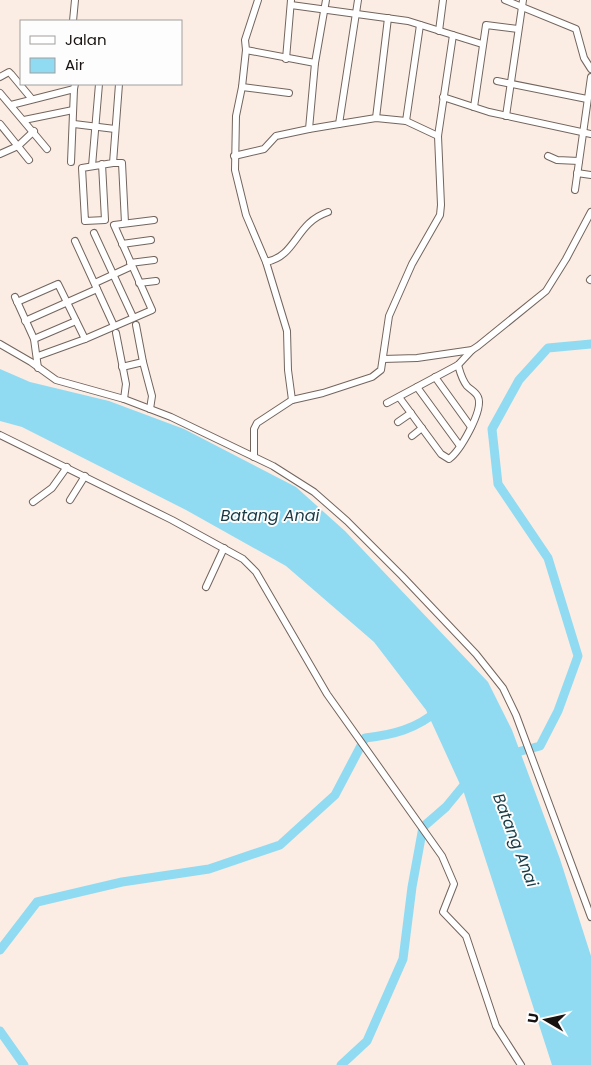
<svg xmlns="http://www.w3.org/2000/svg" width="591" height="1065" viewBox="0 0 591 1065" font-family="Poppins,sans-serif">
	<style>
		.water { fill: #91dbf2 }
		.lines { fill: none; stroke-linecap: round; stroke-linejoin: round }
		.river { stroke: #91dbf2; stroke-width: 9 }
		.minor-casing { stroke: #72655e; stroke-width: 8 }
		.minor { stroke: #fff; stroke-width: 6 }
		.labels { text-anchor: middle; stroke-width: 4; stroke-linejoin: round; paint-order: stroke }
		.water-label { font-size: 16px; font-style: italic; fill: #173a44; stroke: #fdfdfd }
	</style>
	<rect width="100%" height="100%" fill="#fcede4"/>
	<path class="water" d="M0 369 30 382 109 401 184 429 296 487 345 531 488 682 512 730 560 859 591 956V1065H552L464 793 426 710 374 642 286 566 186 510 22 427 0 421Z"/>
	<g class="lines">
		<g class="river">
			<path d="M510 754 540 746 558 711 578 656 548 558 498 484 492 429 519 380 548 348 591 344"/>
			<path d="M0 950 37 902 122 882 209 869 280 845 335 795 365 738C392 735 417 729 438 710"/>
			<path d="M0 1031 24 1065"/>
			<path d="M341 1065 367 1041 403 959 412 887 423 827 446 807 469 779"/>
		</g>
		<g class="minor-casing">
			<g id="minor">
				<path d="M505 0 576 29 584 58 591 69"/>
				<path d="M73 21 75 0"/>
				<path d="M439 31 443 0"/>
				<path d="M453 35 482 44"/>
				<path d="M246 50 242 87 236 116 235 170 246 215 266 262C297 256 295 223 328 212"/>
				<path d="M286 59 291 0"/>
				<path d="M315 63 326 0"/>
				<path d="M0 77 9 72 11 74 31 98"/>
				<path d="M497 81 587 99"/>
				<path d="M242 87 289 93"/>
				<path d="M0 93 47 149"/>
				<path d="M443 97 489 112 591 134"/>
				<path d="M11 105 74 89 75 84"/>
				<path d="M474 107 486 25 518 29"/>
				<path d="M506 116 523 0"/>
				<path d="M376 118 388 18"/>
				<path d="M24 120 73 110"/>
				<path d="M406 121 438 136"/>
				<path d="M0 124 29 160"/>
				<path d="M74 124 115 129"/>
				<path d="M339 124 376 118 406 121 420 25"/>
				<path d="M309 129 339 124 358 0"/>
				<path d="M0 154 18 146 34 131"/>
				<path d="M234 156 264 149 276 136 309 129 315 63 246 50 245 40 258 0"/>
				<path d="M548 156 557 160 579 161"/>
				<path d="M71 162 74 89"/>
				<path d="M113 163H122L125 223"/>
				<path d="M102 164 105 220 85 221 82 168 113 163 119 84"/>
				<path d="M92 166 99 84"/>
				<path d="M577 173 591 175"/>
				<path d="M575 190 591 77"/>
				<path d="M94 233 133 317"/>
				<path d="M75 241 114 326"/>
				<path d="M122 244 151 240"/>
				<path d="M266 262 287 331 288 370 292 400"/>
				<path d="M130 263 154 260"/>
				<path d="M590 280 591 279"/>
				<path d="M95 283 132 266"/>
				<path d="M139 283 156 281"/>
				<path d="M15 297 34 339 38 368"/>
				<path d="M17 302 58 284 85 339"/>
				<path d="M25 321 97 289"/>
				<path d="M136 325 143 362"/>
				<path d="M116 333 126 384 124 399"/>
				<path d="M34 339 76 321"/>
				<path d="M0 344 31 362 56 380 124 399 171 417 273 466 314 492 347 521 402 576 476 654 503 688 516 715 591 917"/>
				<path d="M38 356 85 339 152 310 114 225 154 220"/>
				<path d="M383 359 417 358 472 350 478 346 546 291 566 259 591 212"/>
				<path d="M122 367 143 362 152 396 150 409"/>
				<path d="M435 377 471 427"/>
				<path d="M417 387 460 446"/>
				<path d="M399 397 441 454 449 459C460 451 484 410 478 397 476 392 471 390 467 386 462 380 460 372 458 365"/>
				<path d="M387 403 458 365 472 350"/>
				<path d="M398 422 411 413"/>
				<path d="M0 435 172 520 243 559 256 572 327 694 442 856 454 884 443 912 466 936 496 1026 521 1065"/>
				<path d="M412 436 422 428"/>
				<path d="M254 457V429L257 423 292 400 323 393 372 377 381 370 389 316 412 264 440 215 441 205 438 136 453 35 408 21 291 5"/>
				<path d="M70 500 85 476"/>
				<path d="M33 502 52 488 67 467"/>
				<path d="M206 587 224 548"/>
			</g>
		</g>
		<use href="#minor" class="minor"/>
	</g>
	<g class="labels">
		<g class="water-label">
			<text x="270" y="521">Batang Anai</text>
			<text transform="translate(516 840) rotate(69)" y="6">Batang Anai</text>
		</g>
	</g>
	<rect x="20" y="20" width="162" height="65" fill="#fdfdfd" stroke="#a19f9e"/>
	<rect x="30" y="36" width="25" height="8" fill="#ffffff" stroke="#a19f9e"/>
	<text x="65" y="45" font-size="15" fill="#181310">Jalan</text>
	<rect x="30" y="58" width="25" height="15" fill="#91dbf2" stroke="#a19f9e"/>
	<text x="65" y="70" font-size="15" fill="#181310">Air</text>
	<g transform="translate(546 1020) rotate(279)" stroke="#fdfdfd" stroke-width="4" paint-order="stroke">
	<path d="M0-4L9 19L0 12L-9 19Z" fill="#181310"/>
	<text y="-8" font-size="14" font-weight="bold" text-anchor="middle" fill="#181310">U</text>
	</g>
</svg>
